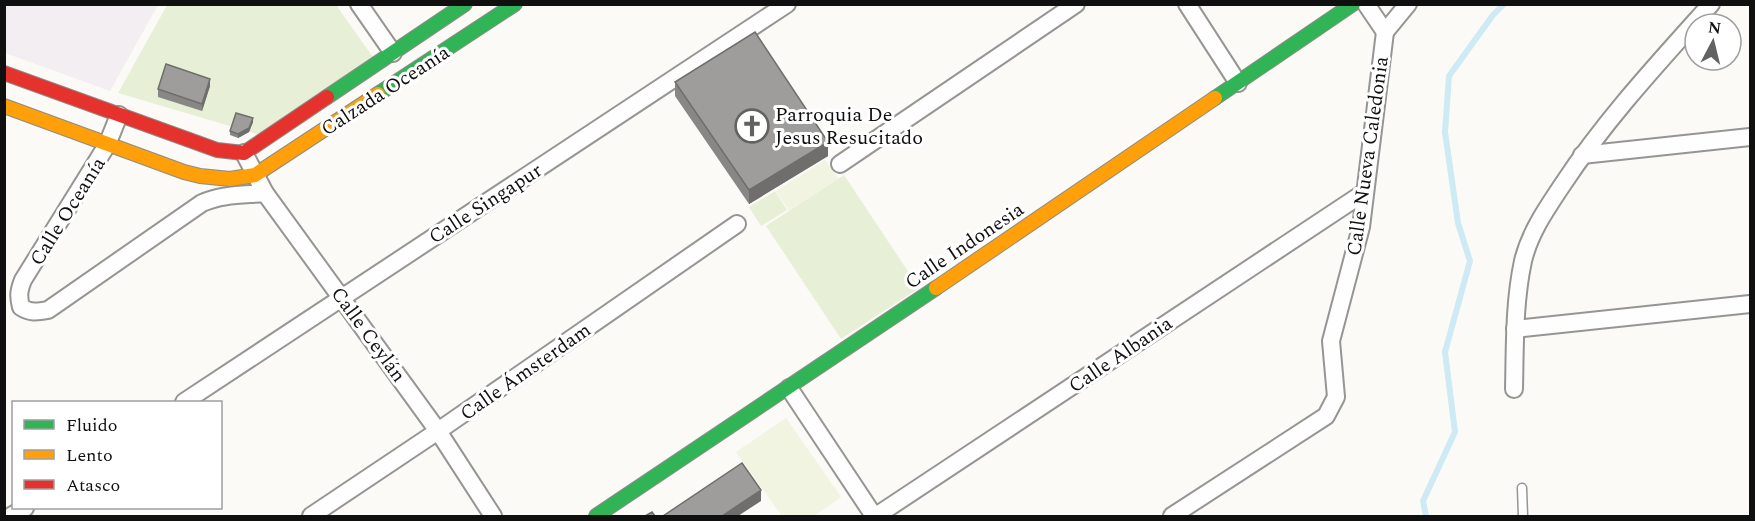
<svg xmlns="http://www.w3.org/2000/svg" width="1755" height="521" viewBox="0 0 1755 521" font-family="Spectral,serif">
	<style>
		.industrial { fill: #f3eef2 }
		.green { fill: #e7f0d7 }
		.pitch { fill: #f0f4e1 }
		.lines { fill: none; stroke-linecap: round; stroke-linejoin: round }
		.stream { stroke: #cdeaf5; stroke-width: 6 }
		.lane-casing { stroke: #969594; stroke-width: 11 }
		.street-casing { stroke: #969594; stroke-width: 20 }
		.fast-casing { stroke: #8c8c8a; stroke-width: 16 }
		.slow-casing { stroke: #8c8c8a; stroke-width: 16 }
		.jam-casing { stroke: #8c8c8a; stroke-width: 16 }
		.lane { stroke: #fefefe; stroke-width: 8 }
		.street { stroke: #fefefe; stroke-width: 16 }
		.fast { stroke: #30b455; stroke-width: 14 }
		.slow { stroke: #ff9f0a; stroke-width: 14 }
		.jam { stroke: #e5322d; stroke-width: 14 }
		.wall { fill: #898785 }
		.shaded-wall { fill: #6f6e6c }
		.building { fill: #9f9d9b; stroke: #6f6e6c; stroke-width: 1.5 }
		.labels { text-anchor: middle; stroke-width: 6; stroke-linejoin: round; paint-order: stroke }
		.street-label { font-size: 20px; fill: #101010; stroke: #fff }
		.poi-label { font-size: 20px; fill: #101010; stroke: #fff; text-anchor: start }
	</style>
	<rect width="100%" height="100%" fill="#fbfaf6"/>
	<path class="industrial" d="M5 4H158V5L110 91 5 53Z"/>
	<g class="green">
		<path d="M167 5H336L373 57 260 135 118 93Z"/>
		<path d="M844 175 919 288 841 339 766 226Z"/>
		<path d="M775 191 787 210 761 226 749 207Z"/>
	</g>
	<g class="pitch">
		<path d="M825 160 838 179 789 211 776 191Z"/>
		<path d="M786 418 841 497 814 516H782L736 452Z"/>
	</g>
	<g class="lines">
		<path class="stream" d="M1426 516 1423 501 1455 432 1445 352 1470 261 1458 223 1445 132 1449 76 1493 15 1504 4"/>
		<g class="lane-casing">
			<path id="lane" d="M1522 488 1523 516"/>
		</g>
		<g class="street-casing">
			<g id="street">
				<path d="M359 4 393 53"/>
				<path d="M1187 4 1238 83"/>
				<path d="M1366 4 1385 32"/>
				<path d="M1385 32 1408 4"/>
				<path d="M119 115 107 145 23 280C19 290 18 296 21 307 30 313 37 312 48 310L202 203C222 194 243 195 265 193"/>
				<path d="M244 153 265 193 438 431 493 516"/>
				<path d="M1582 155 1750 137"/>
				<path d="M840 164 1076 4"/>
				<path d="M1515 329 1750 304"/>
				<path d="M789 388 874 516"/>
				<path d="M1514 389C1515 346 1514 303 1523 261 1530 232 1547 208 1563 184 1606 119 1659 62 1711 4"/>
				<path d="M184 402 787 4"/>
				<path d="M11 516 25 508"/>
				<path d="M311 516 438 431 737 224"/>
				<path d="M876 516 1365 192"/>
				<path d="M1172 516 1326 416 1336 397 1331 341 1361 227 1385 32"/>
			</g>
		</g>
		<g class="fast-casing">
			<g id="fast">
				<path d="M378 94 515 4"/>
				<path d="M327 97 465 4"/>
				<path d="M1215 98 1353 4"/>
				<path d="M596 516 936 288"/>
			</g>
		</g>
		<g class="slow-casing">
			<g id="slow">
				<path d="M4 106 184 172 200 176 230 179 255 175 378 94"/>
				<path d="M936 288 1215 98"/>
			</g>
		</g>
		<g class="jam-casing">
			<path id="jam" d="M4 73 217 150 244 153 327 97"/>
		</g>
		<use href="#lane" class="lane"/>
		<use href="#street" class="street"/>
		<use href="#fast" class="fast"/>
		<use href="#slow" class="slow"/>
		<use href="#jam" class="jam"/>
	</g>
	<g class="wall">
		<path d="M675 82 828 156 749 204 675 96Z"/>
		<path d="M210 86 202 111 158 97V89Z"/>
		<path d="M253 122 249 132 238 138 230 135V131Z"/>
	</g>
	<g class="shaded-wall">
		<path d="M210 79V86L202 111V104Z"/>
		<path d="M253 118V122L249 132 238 138V134Z"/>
		<path d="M828 142V156L749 204V190Z"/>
		<path d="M761 490V501L738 516H722Z"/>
	</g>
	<g class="building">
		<path d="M755 32 828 142 749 190 675 82Z"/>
		<path d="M166 64 210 79 202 104 158 89Z"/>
		<path d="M236 113 253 118 249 128 238 134 230 131Z"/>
		<path d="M742 463 761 490 722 516H663Z"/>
		<path d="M652 512 655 516H645Z"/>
	</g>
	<defs>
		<g id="church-ring" transform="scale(1.725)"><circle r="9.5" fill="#fff" stroke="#626260" stroke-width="1.5"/><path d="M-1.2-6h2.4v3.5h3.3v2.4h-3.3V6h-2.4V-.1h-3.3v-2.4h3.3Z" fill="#626260"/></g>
	</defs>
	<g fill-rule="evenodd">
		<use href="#church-ring" x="752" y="126"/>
	</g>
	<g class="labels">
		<g class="street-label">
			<text transform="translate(385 90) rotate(-33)" y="7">Calzada Oceanía</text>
			<text transform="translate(1367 156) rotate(-82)" y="7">Calle Nueva Caledonia</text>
			<text transform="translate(485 203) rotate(-33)" y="7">Calle Singapur</text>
			<text transform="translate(67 211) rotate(-58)" y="7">Calle Oceanía</text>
			<text transform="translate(964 245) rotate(-34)" y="7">Calle Indonesia</text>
			<text transform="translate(369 334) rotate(54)" y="7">Calle Ceylán</text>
			<text transform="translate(1120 354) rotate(-34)" y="7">Calle Albania</text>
			<text transform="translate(525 371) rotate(-35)" y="7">Calle Ámsterdam</text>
		</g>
		<g class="poi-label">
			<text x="775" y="121">Parroquia De<tspan x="775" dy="23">Jesus Resucitado</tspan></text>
		</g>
	</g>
	<rect width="1755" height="521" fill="none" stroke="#101010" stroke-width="12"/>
	<rect x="12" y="401" width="210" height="108" fill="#ffffff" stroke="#9f9f9f" stroke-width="1.5"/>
	<rect x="24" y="420" width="30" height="9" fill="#30b455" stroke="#9f9f9f" stroke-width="1.5"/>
	<text x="66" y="431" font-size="18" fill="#101010">Fluido</text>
	<rect x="24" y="450" width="30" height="9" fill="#ff9f0a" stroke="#9f9f9f" stroke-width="1.5"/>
	<text x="66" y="461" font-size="18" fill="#101010">Lento</text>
	<rect x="24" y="480" width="30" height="9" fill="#e5322d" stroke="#9f9f9f" stroke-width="1.5"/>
	<text x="66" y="491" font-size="18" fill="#101010">Atasco</text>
	<g transform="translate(1713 42) rotate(7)"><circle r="28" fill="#ffffff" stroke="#9f9f9f" stroke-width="1.5"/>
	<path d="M0-4.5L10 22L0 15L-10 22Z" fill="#626260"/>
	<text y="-9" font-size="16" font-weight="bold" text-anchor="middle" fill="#101010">N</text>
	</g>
</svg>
